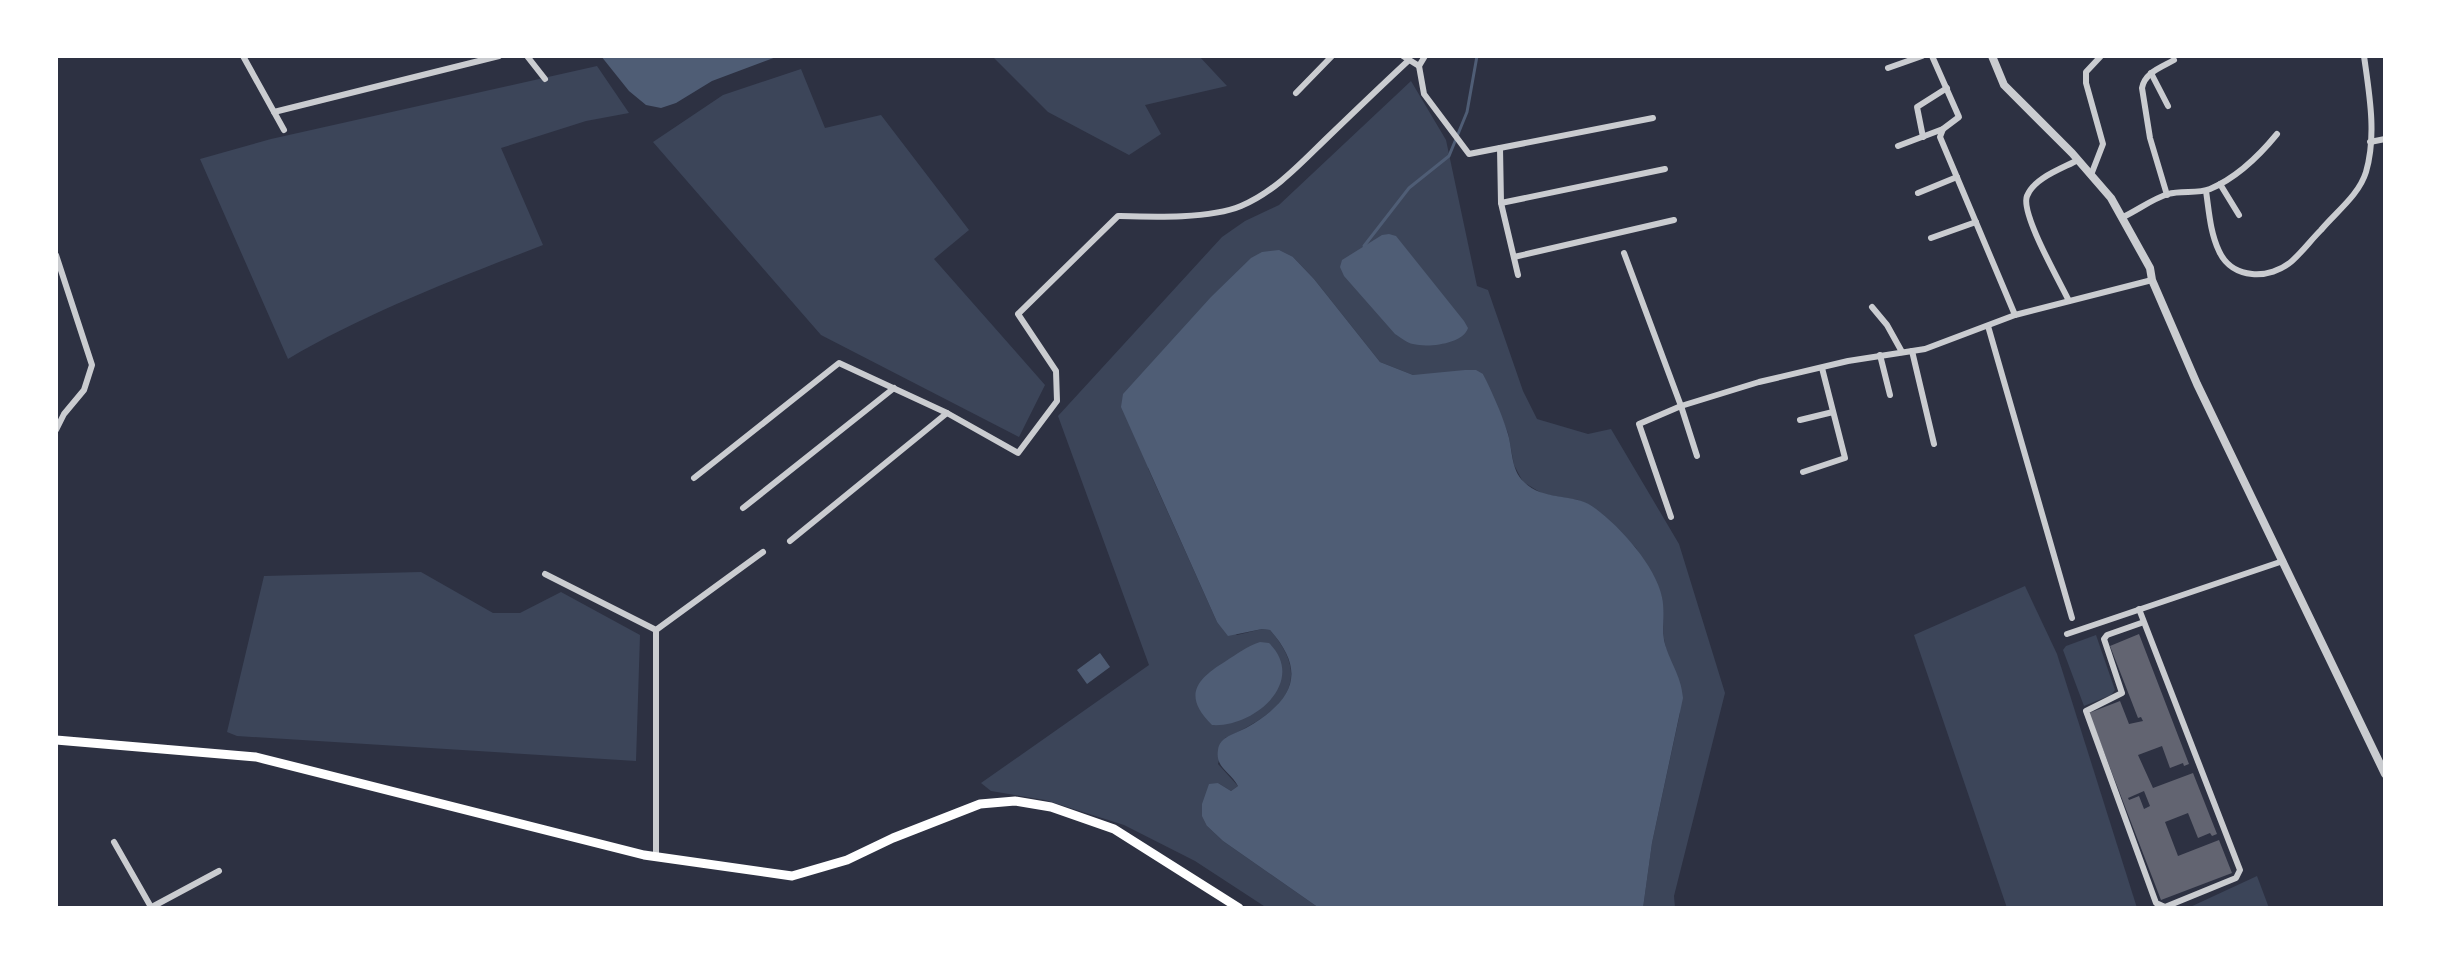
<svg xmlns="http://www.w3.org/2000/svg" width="2441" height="964" viewBox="0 0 2441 964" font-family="Roboto,sans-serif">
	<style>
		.green { fill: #3c4559 }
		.water { fill: #4f5d75 }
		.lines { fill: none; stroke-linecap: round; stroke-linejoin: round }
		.stream { stroke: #4f5d75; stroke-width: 3 }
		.building { fill: #626471; fill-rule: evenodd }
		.minor { stroke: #caccd0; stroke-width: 6 }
		.tertiary { stroke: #caccd0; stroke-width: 8 }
		.secondary { stroke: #fff; stroke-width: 9 }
	</style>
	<rect width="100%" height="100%" fill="#2d3142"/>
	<g class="green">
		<path d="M992 56H1199L1227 86 1145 105 1161 134 1129 155 1048 112Z"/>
		<path d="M597 66 629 113 586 121 501 148 543 245C456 279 368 312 288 359L200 159 271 139Z"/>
		<path d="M801 69 825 128 881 115 969 230 934 259 1045 385 1019 437 821 335 653 142 723 95Z"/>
		<path d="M1411 81 1446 140 1477 286 1488 290 1523 391 1537 419 1588 434 1611 429 1679 544 1725 693 1674 896 1675 908H1643L1652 843 1680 713 1664 639 1662 597 1636 548 1592 506 1578 500 1543 494 1523 482 1514 465 1508 433 1483 374 1413 375 1380 362 1314 279 1293 257 1148 468 1217 622 1237 635 1262 629 1270 630C1318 685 1276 715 1225 738L1218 764 1238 786 1231 791 1218 783 1207 826 1223 841 1319 908H1267L1195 861 1124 825 1045 800 991 791 981 783 1149 665 1058 416 1222 237 1245 221 1279 205Z"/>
		<path d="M421 572 493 613H520L561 592 640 635 636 761 237 736 227 732 264 576Z"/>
		<path d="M2025 586 2057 654 2137 908H2007L1914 635Z"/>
		<path d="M2096 635 2115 690 2111 695 2084 706 2063 650 2066 646Z"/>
		<path d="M2257 876 2269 908H2188Z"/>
	</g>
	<g class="water">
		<path d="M601 56H779L712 81 676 103 661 108 646 105 629 91Z"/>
		<path d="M1389 234 1396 236 1464 321 1468 328C1463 344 1428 348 1413 344 1407 343 1400 337 1395 334L1344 276 1340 267 1342 260 1382 235Z"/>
		<path d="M1279 250 1293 257 1314 279 1380 362 1413 375 1465 370H1476L1483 374C1492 392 1501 412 1507 431 1513 448 1510 469 1524 482 1543 501 1572 493 1592 506 1619 525 1655 565 1662 597 1665 611 1662 626 1664 640 1669 662 1681 674 1683 698L1652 843 1643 908H1319L1223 841 1207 826 1202 816V804L1209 784 1218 783 1231 791 1238 786C1231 772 1215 768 1218 750 1220 736 1235 734 1246 728 1291 702 1309 674 1270 630L1262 629 1228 636 1217 622 1121 407 1123 394 1211 297 1251 258 1262 252Z"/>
		<path d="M1260 642 1269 643C1308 682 1253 728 1212 725 1183 696 1195 680 1226 661 1237 654 1247 646 1260 642Z"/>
		<path d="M1100 653 1110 667 1087 684 1077 670Z"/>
	</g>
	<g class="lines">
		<path class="stream" d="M1364 246 1409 188 1449 156 1467 112 1477 56"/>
	</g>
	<path class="building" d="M2139 634 2189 764 2184 766 2183 763 2170 768 2162 746 2138 755 2153 788 2193 773 2217 834 2212 836 2210 833 2198 838 2188 813 2165 822 2178 856 2219 840 2232 873 2161 900 2089 713 2120 701 2129 724 2143 721 2141 717 2138 718 2110 646ZM2144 791 2150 806 2144 809 2139 796 2129 800 2128 798Z"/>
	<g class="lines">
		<g class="minor">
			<path d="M243 56 284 130"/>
			<path d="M527 56 545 79"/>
			<path d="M1403 56 1419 66 1425 56"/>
			<path d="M1419 66 1424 94 1469 154 1653 118"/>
			<path d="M1888 68 1922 56"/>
			<path d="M2151 73 2168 106"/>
			<path d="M1296 93 1332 56"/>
			<path d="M274 112 499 56"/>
			<path d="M1943 129 1940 137 2015 315"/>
			<path d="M1923 137 1917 107 1947 88"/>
			<path d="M2370 142 2385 139"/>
			<path d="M1898 146 1943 129 1959 117 1932 56"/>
			<path d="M1500 148 1501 203 1518 275"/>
			<path d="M2091 175 2103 144 2086 83V72L2101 56"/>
			<path d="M2220 184 2239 215"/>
			<path d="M2206 191C2209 211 2210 232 2219 251 2232 280 2270 280 2292 261 2302 252 2311 240 2321 230 2336 212 2359 195 2366 172 2377 135 2369 92 2364 56"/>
			<path d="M1918 193 1957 177"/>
			<path d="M2167 195 2150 138 2142 88C2145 72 2162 67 2174 60"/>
			<path d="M1501 203 1665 169"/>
			<path d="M2123 217C2138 210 2152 199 2168 194 2181 190 2198 194 2210 189 2236 178 2259 156 2277 134"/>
			<path d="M1931 238 1976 222"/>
			<path d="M1624 253 1681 406 1697 456"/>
			<path d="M56 255 92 365 84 390 64 414 56 430"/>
			<path d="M1514 257 1674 220"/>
			<path d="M2069 301C2060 282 2020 213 2027 196 2034 178 2061 169 2078 160"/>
			<path d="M1872 307 1887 325 1902 352"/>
			<path d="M1988 326 2072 618"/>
			<path d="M1912 351 1934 444"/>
			<path d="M1880 355 1890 395"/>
			<path d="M1800 420 1833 412"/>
			<path d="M1803 472 1845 458 1822 368"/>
			<path d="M694 478 839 363 947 413"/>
			<path d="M743 508 894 388"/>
			<path d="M1671 517 1639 424 1681 406 1759 382 1848 361 1925 349 2015 315 2152 280"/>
			<path d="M790 541 947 413 1018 453 1057 401 1056 371 1018 314 1118 216C1152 217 1210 219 1241 206 1275 192 1302 162 1328 137 1355 111 1382 85 1409 60"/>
			<path d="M545 574 656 630 763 552"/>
			<path d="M2139 609 2240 870 2236 878 2165 907 2156 903 2086 711 2122 693 2104 639 2107 635 2144 622"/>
			<path d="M2067 634 2283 561"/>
			<path d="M114 842 151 907"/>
			<path d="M656 857V630"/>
			<path d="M150 908 219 871"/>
		</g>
		<path class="tertiary" d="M1992 56 2004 85 2072 153 2111 198 2150 268 2152 280 2197 384 2385 774"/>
		<path class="secondary" d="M56 740 256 757 644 855 792 876 847 860 893 838 980 804 1015 801 1051 807 1114 829 1239 908"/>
	</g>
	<rect width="2441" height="964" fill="none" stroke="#ffffff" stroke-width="116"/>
</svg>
